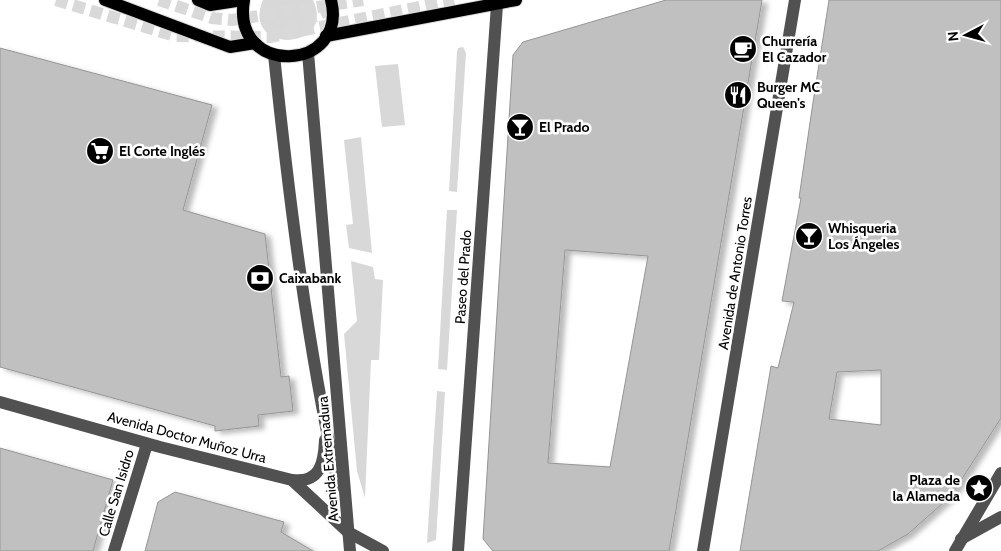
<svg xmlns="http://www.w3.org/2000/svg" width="1001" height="551" viewBox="0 0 1001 551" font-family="Cabin,sans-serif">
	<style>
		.green { fill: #d8d8d8 }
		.building { fill: #c0c0c0; stroke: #959595; fill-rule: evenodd; filter: url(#shadow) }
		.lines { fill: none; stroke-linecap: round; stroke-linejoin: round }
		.minor-tunnel { stroke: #d9d9d9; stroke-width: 12; stroke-dasharray: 12 6; stroke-linecap: butt }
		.major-casing { stroke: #dbdbdb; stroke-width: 14 }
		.minor { stroke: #515151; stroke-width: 12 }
		.major { stroke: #000; stroke-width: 12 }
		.labels { text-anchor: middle; stroke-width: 5; stroke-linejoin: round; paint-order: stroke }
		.poi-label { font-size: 14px; font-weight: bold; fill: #000; stroke: #fff; text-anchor: start }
		.street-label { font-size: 14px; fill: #000; stroke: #fff }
	</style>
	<defs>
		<filter id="shadow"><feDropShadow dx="5.5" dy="3" stdDeviation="2.5" flood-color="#0004"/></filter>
	</defs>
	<rect width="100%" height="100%" fill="#fff"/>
	<g class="green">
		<path d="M263 0H313C337 52 240 54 263 0Z"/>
		<path d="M463 47 466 53 457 192 449 191 457 52 458 48Z"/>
		<path d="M398 64 405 125 382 127 375 66Z"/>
		<path d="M361 137 372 253 349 248 346 225 353 224 344 140Z"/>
		<path d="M447 210H457L447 370 438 369Z"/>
		<path d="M351 261 373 267 375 279 383 280 379 360H371L365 498 357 471 344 334 357 321Z"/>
		<path d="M437 391 445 392 436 540 427 543Z"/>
	</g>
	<g class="building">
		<path d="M666 0H762L669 551H493L483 539 513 55 523 42ZM565 250 648 256 610 467 548 463Z"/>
		<path d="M829 0H1001V418L951 496 908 534 878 551H740L771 366 778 368 794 302 782 301 801 198H799L812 109ZM881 370V425L829 419 837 372Z"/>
		<path d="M0 48 212 105 183 210 265 234 281 377 289 376 293 411 258 415 259 426 215 431V426L0 367Z"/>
		<path d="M0 448 113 480 93 551H0Z"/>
		<path d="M175 492 284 522 281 532 313 551H145L158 502Z"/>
	</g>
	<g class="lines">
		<g class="minor-tunnel">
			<path d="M56 0 175 36 270 37 454 0"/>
			<path d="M159 0 212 18 232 20 363 0"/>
			<path d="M288 29 328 10"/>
		</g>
		<g class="major-casing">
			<g id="major">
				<path d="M105 0 230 47 255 43"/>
				<path d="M198 0 210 5 243 0"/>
				<path d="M244 0C231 78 349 72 331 0"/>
				<path d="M326 36 516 0"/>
			</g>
		</g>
		<g class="minor">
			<path d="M308 53 350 551"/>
			<path d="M274 55C289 199 307 344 338 485"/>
			<path d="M0 402 160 447 292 480 348 532 383 551"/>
			<path d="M292 480C320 483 324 464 325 440"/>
			<path d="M961 539 1001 517"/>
			<path d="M114 551 147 444"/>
			<path d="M458 551 497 5"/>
			<path d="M703 551 795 0"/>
			<path d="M955 551 1001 473"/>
		</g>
		<use href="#major" class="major"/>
	</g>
	<defs>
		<g id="cafe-disc" transform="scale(1.4375)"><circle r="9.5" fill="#000" stroke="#fff"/><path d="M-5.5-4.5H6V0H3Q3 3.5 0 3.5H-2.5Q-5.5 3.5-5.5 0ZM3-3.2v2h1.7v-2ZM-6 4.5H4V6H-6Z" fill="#fff"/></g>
		<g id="restaurant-disc" transform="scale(1.4375)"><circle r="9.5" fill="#000" stroke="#fff"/><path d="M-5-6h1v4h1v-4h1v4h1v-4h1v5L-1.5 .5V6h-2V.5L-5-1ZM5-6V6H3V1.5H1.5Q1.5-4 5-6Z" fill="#fff"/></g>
		<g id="bar-disc" transform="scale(1.4375)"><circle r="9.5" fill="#000" stroke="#fff"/><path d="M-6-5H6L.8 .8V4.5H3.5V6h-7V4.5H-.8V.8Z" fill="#fff"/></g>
		<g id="supermarket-disc" transform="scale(1.4375)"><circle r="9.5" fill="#000" stroke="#fff"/><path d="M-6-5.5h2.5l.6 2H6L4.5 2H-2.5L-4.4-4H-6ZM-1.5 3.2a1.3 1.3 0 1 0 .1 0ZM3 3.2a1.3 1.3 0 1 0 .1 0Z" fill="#fff"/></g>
		<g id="bank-disc" transform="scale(1.4375)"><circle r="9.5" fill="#000" stroke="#fff"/><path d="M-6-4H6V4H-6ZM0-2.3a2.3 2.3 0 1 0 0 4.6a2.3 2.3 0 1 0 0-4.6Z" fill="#fff"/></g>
		<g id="sight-disc" transform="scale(1.4375)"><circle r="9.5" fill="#000" stroke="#fff"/><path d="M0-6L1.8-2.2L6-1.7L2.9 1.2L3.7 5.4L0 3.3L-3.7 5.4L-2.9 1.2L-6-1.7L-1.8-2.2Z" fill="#fff"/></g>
	</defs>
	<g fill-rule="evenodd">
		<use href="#cafe-disc" x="743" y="49"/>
		<use href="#restaurant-disc" x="738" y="95"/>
		<use href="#bar-disc" x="520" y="127"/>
		<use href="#supermarket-disc" x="100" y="151"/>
		<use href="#bar-disc" x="809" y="236"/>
		<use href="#bank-disc" x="260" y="278"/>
		<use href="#sight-disc" x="979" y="488"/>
	</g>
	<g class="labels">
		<g class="poi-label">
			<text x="762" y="46">Churrería<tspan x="762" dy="16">El Cazador</tspan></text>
			<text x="757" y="92">Burger MC<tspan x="757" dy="16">Queen's</tspan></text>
			<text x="539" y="132">El Prado</text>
			<text x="119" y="156">El Corte Inglés</text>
			<text x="828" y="233">Whisqueria<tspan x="828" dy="16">Los Ángeles</tspan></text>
			<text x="279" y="283">Caixabank</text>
			<text x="960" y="485" text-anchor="end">Plaza de<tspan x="960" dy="16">la Alameda</tspan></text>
		</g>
		<g class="street-label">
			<text transform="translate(735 273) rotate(-81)" y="5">Avenida de Antonio Torres</text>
			<text transform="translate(463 277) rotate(-86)" y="5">Paseo del Prado</text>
			<text transform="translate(187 437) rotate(15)" y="5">Avenida Doctor Muñoz Urra</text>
			<text transform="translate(328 459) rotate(-95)" y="5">Avenida Extremadura</text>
			<text transform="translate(116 493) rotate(-73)" y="5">Calle San Isidro</text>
		</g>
	</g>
	<g transform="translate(966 35) rotate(264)" stroke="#ffffff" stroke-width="4" paint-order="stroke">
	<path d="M0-4L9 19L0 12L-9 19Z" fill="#000000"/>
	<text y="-8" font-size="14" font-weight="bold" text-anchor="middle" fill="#000000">N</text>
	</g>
</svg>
